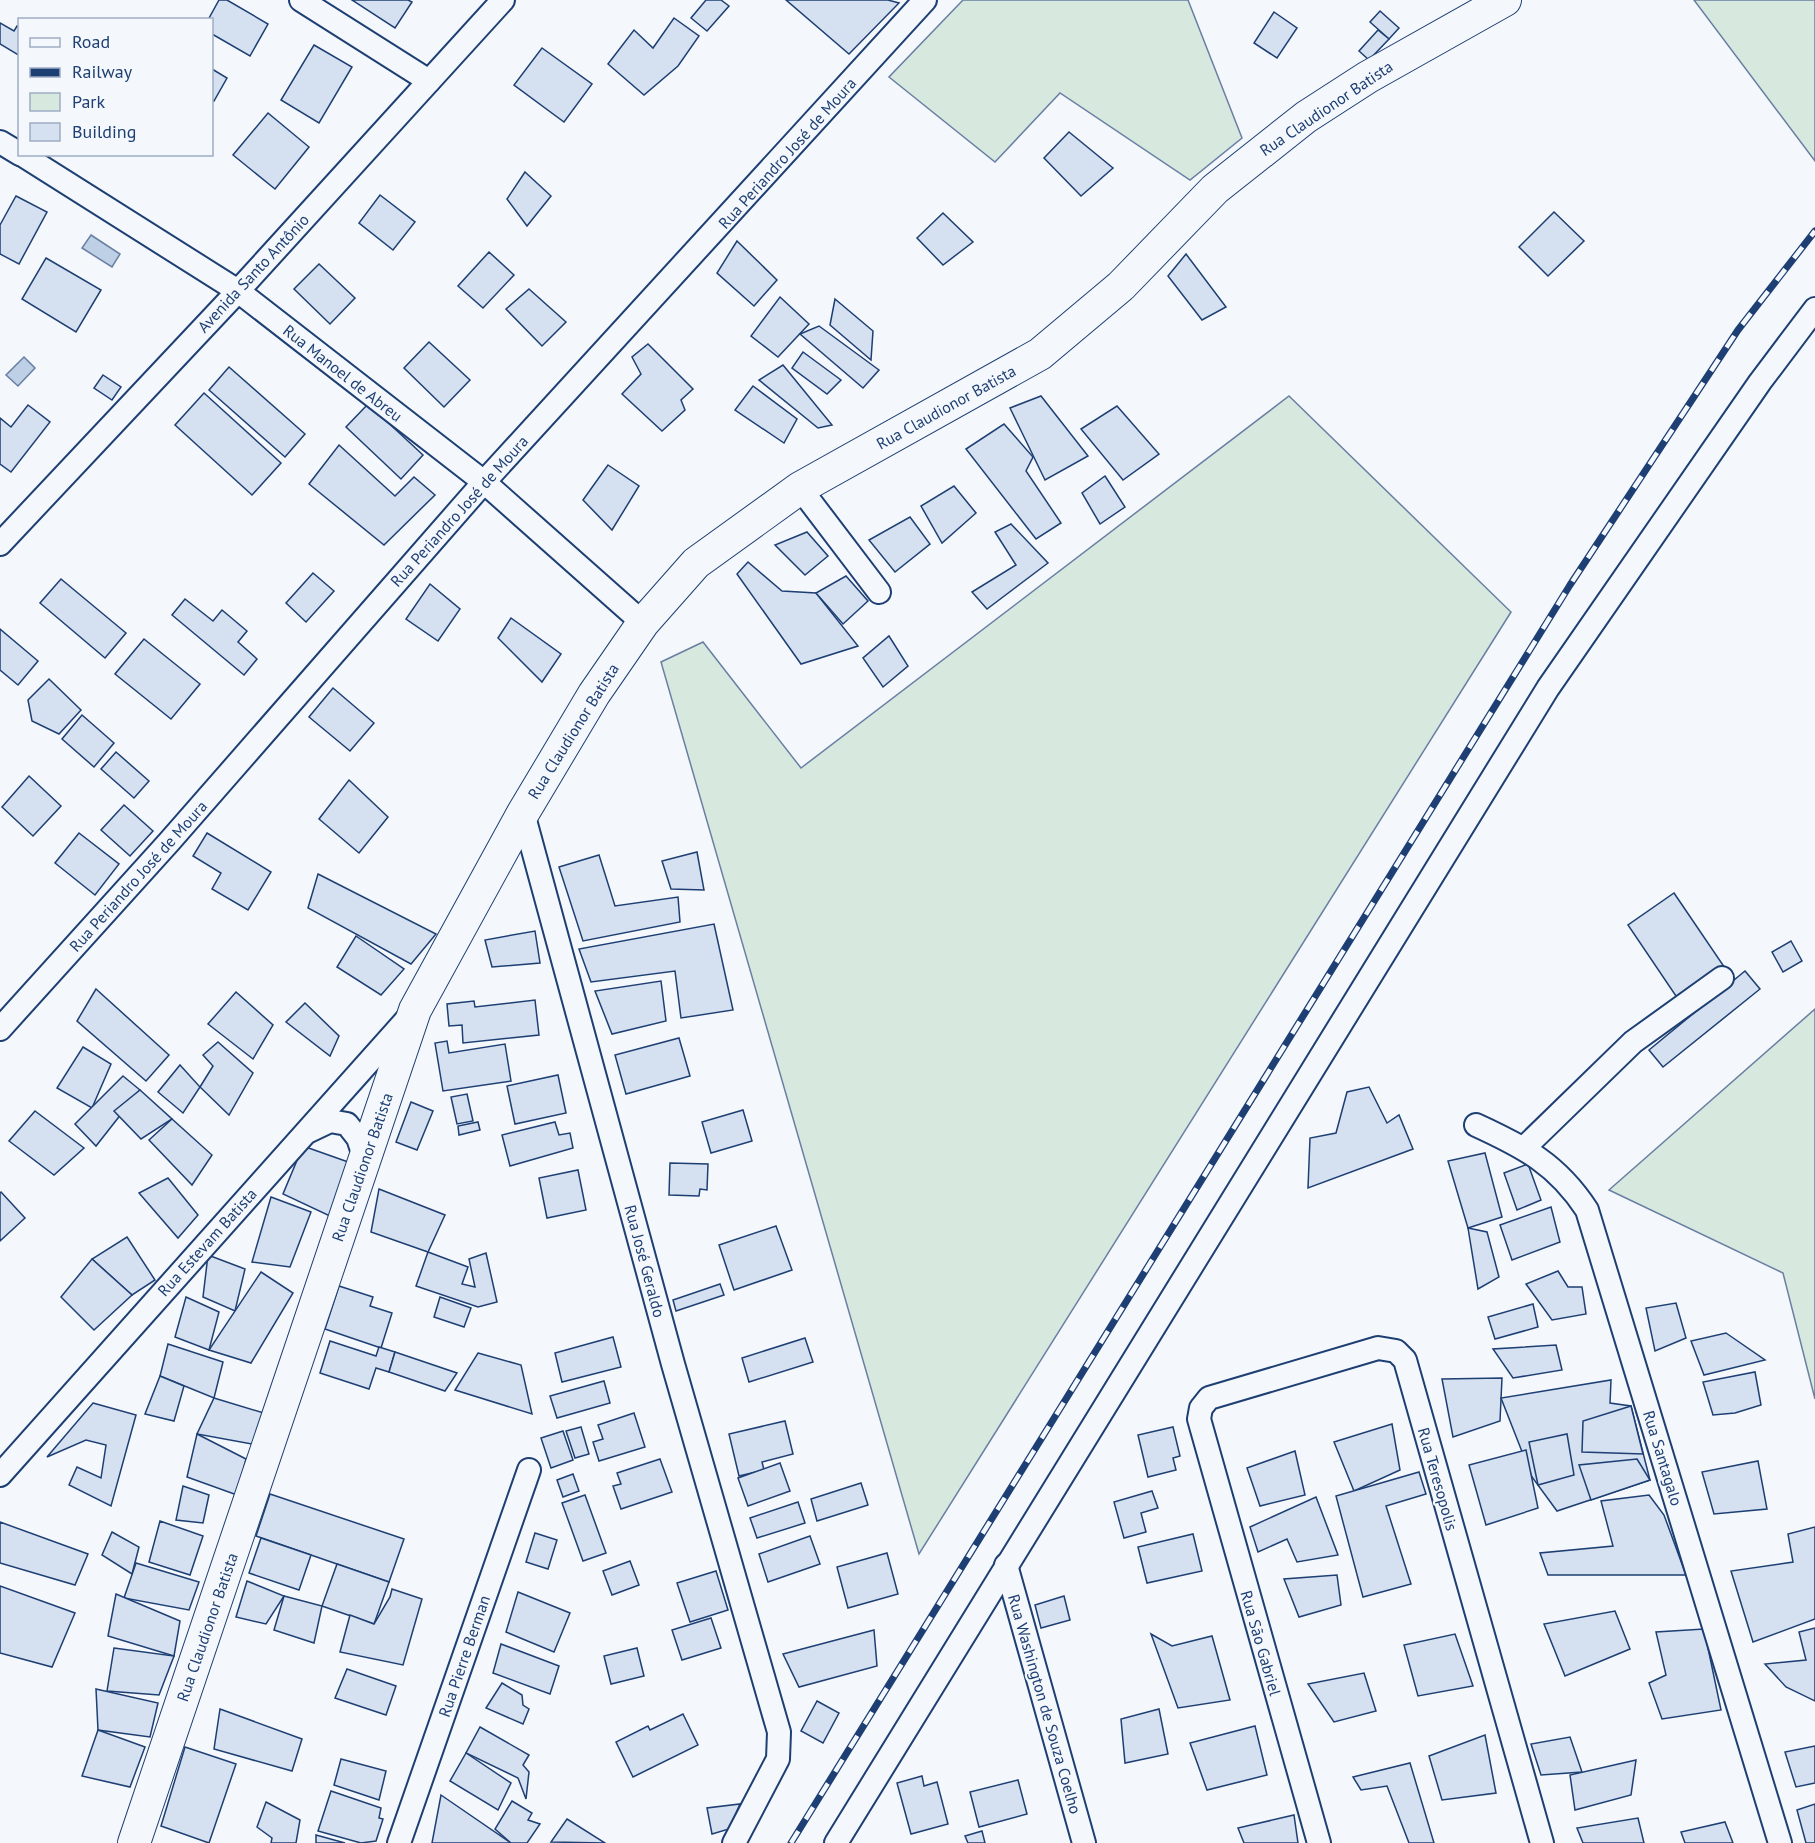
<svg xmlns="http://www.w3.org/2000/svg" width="1815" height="1843" viewBox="0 0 1815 1843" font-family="'PT Sans',sans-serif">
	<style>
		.green { fill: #d7e8df; stroke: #687fa3; stroke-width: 1.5 }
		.water { fill: #bed0e5; stroke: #687fa3; stroke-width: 1.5 }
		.building { fill: #d5e0f0; stroke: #1d3f73; stroke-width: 1.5 }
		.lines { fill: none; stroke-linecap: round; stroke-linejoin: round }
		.minor-casing { stroke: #1d3f73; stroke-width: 26 }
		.secondary-casing { stroke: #1d3f73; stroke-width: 34 }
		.minor { stroke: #f4f7fb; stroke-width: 22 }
		.secondary { stroke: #f4f7fb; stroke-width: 32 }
		.rail-casing { stroke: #1d3f73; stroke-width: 7 }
		.rail { stroke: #f4f7fb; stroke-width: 4.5; stroke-dasharray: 14; stroke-linecap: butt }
		.labels { text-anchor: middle; stroke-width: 4.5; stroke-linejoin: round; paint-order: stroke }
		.street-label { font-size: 16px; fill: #1d3f73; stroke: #f4f7fb }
	</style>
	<rect width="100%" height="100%" fill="#f4f7fb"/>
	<g class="green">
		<path d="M963 0H1188L1242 138 1190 180 1060 93 995 162 889 77Z"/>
		<path d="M1694 0H1815V161Z"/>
		<path d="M1289 396 1511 612 919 1554 661 662 703 642 801 768Z"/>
		<path d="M1815 1009V1399L1783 1273 1609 1190Z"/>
	</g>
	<g class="water">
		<path d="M91 235 120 254 112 267 82 248Z"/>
		<path d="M24 357 35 368 18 386 6 375Z"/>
	</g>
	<g class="building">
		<path d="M219 0H227L268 24 250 56 212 34V20H208Z"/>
		<path d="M352 0H408L412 2 395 28Z"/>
		<path d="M706 0H721L729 6 707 31 691 18Z"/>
		<path d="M786 0H888L899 3 849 54Z"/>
		<path d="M1380 11 1399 28 1389 39 1370 22Z"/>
		<path d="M1274 12 1297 28 1277 58 1254 43Z"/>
		<path d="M674 18 699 36 678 66 644 95 608 64 634 30 653 48Z"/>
		<path d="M0 23 14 31 17 26 20 28V56L0 44Z"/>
		<path d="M1378 30 1389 39 1369 60 1359 51Z"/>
		<path d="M314 45 352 67 319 123 281 100Z"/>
		<path d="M542 48 592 84 564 122 514 85Z"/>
		<path d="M212 69 227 78 214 101 212 100Z"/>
		<path d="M268 113 309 147 275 189 233 155Z"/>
		<path d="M1069 132 1113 168 1081 196 1044 158Z"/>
		<path d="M525 172 551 196 527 226 507 199Z"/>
		<path d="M380 195 415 222 393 250 359 223Z"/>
		<path d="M16 196 47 212 19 264 0 254V225Z"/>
		<path d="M1554 212 1584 241 1548 276 1519 247Z"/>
		<path d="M943 213 973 242 943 265 917 238Z"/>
		<path d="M737 241 777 280 754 306 717 273Z"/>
		<path d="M489 252 514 275 483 308 458 286Z"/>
		<path d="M1186 254 1226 307 1202 320 1168 276Z"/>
		<path d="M46 258 101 290 76 332 22 299Z"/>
		<path d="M319 264 355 298 330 324 294 289Z"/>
		<path d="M529 289 566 322 542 346 506 309Z"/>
		<path d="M780 297 809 324 778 357 751 336Z"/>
		<path d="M835 299 873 331 871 360 830 325Z"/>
		<path d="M819 326 879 370 863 388 800 334Z"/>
		<path d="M429 342 470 380 444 407 404 368Z"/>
		<path d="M648 344 693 389 681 400 685 410 662 431 622 394 641 374 632 357Z"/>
		<path d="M803 352 841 380 827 394 792 368Z"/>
		<path d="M783 365 832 425 818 428 759 380Z"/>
		<path d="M229 367 305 434 285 457 209 390Z"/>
		<path d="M103 375 121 387 112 400 94 388Z"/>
		<path d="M753 386 797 419 784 443 735 410Z"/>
		<path d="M204 393 281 463 252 495 175 425Z"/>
		<path d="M1041 396 1088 456 1045 480 1010 408Z"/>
		<path d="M368 404 423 455 401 479 346 427Z"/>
		<path d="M28 405 50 422 11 472 0 464V418L11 427Z"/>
		<path d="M1117 406 1159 454 1123 480 1081 429Z"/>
		<path d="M1004 424 1033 457 1026 471 1061 523 1036 539 966 449Z"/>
		<path d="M339 445 395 496 414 477 435 495 384 545 309 484Z"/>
		<path d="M608 465 639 486 612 530 583 500Z"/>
		<path d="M1105 476 1125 507 1100 524 1082 493Z"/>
		<path d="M954 486 976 513 942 543 921 506Z"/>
		<path d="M910 517 930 544 895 572 869 540Z"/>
		<path d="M1011 524 1048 563 987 609 972 592 1016 565 995 532Z"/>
		<path d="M807 532 828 556 805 575 775 545Z"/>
		<path d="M748 562 782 591 816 593 858 646 801 664 737 574Z"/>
		<path d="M313 573 334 591 306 622 286 603Z"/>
		<path d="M846 576 868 601 843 624 816 593Z"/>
		<path d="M61 579 126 633 105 658 40 603Z"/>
		<path d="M430 584 460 609 438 641 406 619Z"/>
		<path d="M185 599 213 621 222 610 247 631 238 642 257 659 244 675 172 615Z"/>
		<path d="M511 618 561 654 542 682 498 638Z"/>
		<path d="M0 629 38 661 18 685 0 670Z"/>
		<path d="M889 636 908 666 883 687 863 658Z"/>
		<path d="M144 639 200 684 171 719 115 674Z"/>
		<path d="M49 679 81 710 59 734 32 721 28 700Z"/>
		<path d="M333 688 374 723 350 751 309 717Z"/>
		<path d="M82 715 114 743 94 767 62 739Z"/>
		<path d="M116 752 149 781 134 798 101 769Z"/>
		<path d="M29 776 61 806 33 836 2 807Z"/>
		<path d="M349 780 388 817 359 853 319 819Z"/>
		<path d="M124 805 153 831 130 856 101 830Z"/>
		<path d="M79 833 119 864 95 895 55 863Z"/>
		<path d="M207 833 271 872 248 910 212 889 221 873 193 856Z"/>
		<path d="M697 852 704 890 671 889 662 861Z"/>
		<path d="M599 855 615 906 678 897 680 922 583 941 559 867Z"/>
		<path d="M318 874 436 934 411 964 308 908Z"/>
		<path d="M1674 893 1727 971 1680 1002 1628 925Z"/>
		<path d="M714 924 733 1010 681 1018 675 971 591 982 579 949Z"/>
		<path d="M535 931 540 963 492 967 485 940Z"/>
		<path d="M356 936 404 969 381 995 337 967Z"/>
		<path d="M1791 941 1802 961 1783 972 1772 952Z"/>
		<path d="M1745 971 1760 989 1663 1067 1649 1050Z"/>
		<path d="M661 981 666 1021 612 1034 595 991Z"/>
		<path d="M96 989 169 1055 146 1081 77 1021Z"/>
		<path d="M236 992 273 1025 253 1059 208 1024Z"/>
		<path d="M535 1000 539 1035 463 1043 462 1025 449 1026 447 1004 474 1001 475 1007Z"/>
		<path d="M305 1003 339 1036 330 1056 286 1022Z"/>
		<path d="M679 1038 690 1076 626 1094 615 1055Z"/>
		<path d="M447 1041 449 1053 505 1044 511 1081 443 1091 435 1043Z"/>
		<path d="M218 1042 253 1073 229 1115 200 1087 213 1066 203 1055Z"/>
		<path d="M83 1047 111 1064 92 1108 57 1088Z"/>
		<path d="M180 1065 200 1087 183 1113 158 1092Z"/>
		<path d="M558 1075 566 1113 515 1124 507 1086Z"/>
		<path d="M123 1076 140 1090 96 1146 75 1124Z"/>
		<path d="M1369 1087 1387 1123 1399 1115 1413 1149 1308 1188 1310 1138 1336 1133 1347 1092Z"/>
		<path d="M140 1090 172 1119 141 1139 114 1111Z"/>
		<path d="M467 1094 473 1121 457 1124 451 1097Z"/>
		<path d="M411 1102 433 1111 417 1150 396 1142Z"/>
		<path d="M743 1110 752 1141 711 1153 702 1122Z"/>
		<path d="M35 1111 84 1148 54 1175 9 1141Z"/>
		<path d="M172 1119 212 1155 192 1185 149 1140Z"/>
		<path d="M478 1122 480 1130 459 1135 458 1126Z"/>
		<path d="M555 1122 559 1135 570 1133 573 1148 510 1166 502 1135Z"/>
		<path d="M303 1146 351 1163 332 1217 283 1194Z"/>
		<path d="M1485 1153 1502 1217 1468 1228 1448 1161Z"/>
		<path d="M670 1163 708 1164 707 1190 700 1189 699 1196 669 1195Z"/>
		<path d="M1528 1164 1541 1200 1517 1210 1504 1173Z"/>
		<path d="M578 1170 586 1210 547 1218 539 1178Z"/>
		<path d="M168 1178 198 1215 178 1238 139 1193Z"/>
		<path d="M379 1189 445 1215 428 1252 371 1232Z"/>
		<path d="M1 1192 25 1218 0 1241V1193Z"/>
		<path d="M271 1197 311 1212 290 1267 252 1262Z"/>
		<path d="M1551 1207 1560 1242 1512 1260 1500 1225Z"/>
		<path d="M776 1226 792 1270 734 1290 719 1245Z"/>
		<path d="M1468 1228 1487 1232 1499 1277 1478 1289Z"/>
		<path d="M127 1237 155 1280 132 1295 92 1259Z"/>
		<path d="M428 1252 468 1267 462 1284 475 1287 469 1259 486 1253 497 1302 478 1307 416 1286Z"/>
		<path d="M208 1255 245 1269 235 1311 203 1297Z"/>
		<path d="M92 1259 132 1295 94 1330 61 1297Z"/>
		<path d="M1558 1271 1568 1287H1582L1586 1314 1552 1320 1526 1284Z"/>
		<path d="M261 1272 293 1293 251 1363 209 1350Z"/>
		<path d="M720 1284 724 1295 676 1311 673 1300Z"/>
		<path d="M339 1286 373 1297 370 1306 392 1313 381 1348 325 1329Z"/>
		<path d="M186 1297 219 1312 209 1350 175 1337Z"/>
		<path d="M440 1297 471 1308 464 1327 434 1317Z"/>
		<path d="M1676 1303 1686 1338 1655 1351 1646 1308Z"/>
		<path d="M1533 1304 1538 1327 1495 1339 1488 1317Z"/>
		<path d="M1726 1333 1765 1360 1704 1375 1691 1341Z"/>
		<path d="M613 1337 621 1367 562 1382 555 1353Z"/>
		<path d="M805 1338 813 1362 749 1382 742 1358Z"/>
		<path d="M330 1341 376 1356 379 1347 395 1352 389 1372 376 1368 369 1389 320 1373Z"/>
		<path d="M168 1344 223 1362 214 1398 160 1376Z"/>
		<path d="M1556 1345 1562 1370 1513 1378 1493 1349Z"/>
		<path d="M395 1352 457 1373 445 1391 389 1372Z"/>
		<path d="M478 1353 521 1365 532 1414 455 1390Z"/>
		<path d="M1755 1372 1761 1405 1735 1413 1713 1415 1703 1382Z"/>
		<path d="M160 1376 184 1386 174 1421 145 1414Z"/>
		<path d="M1502 1378 1500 1421 1453 1437 1442 1379Z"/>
		<path d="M1611 1380 1610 1403 1631 1406 1650 1480 1557 1511 1532 1477 1501 1398Z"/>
		<path d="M604 1381 610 1403 557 1418 550 1396Z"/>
		<path d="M214 1398 267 1414 257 1445 197 1434Z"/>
		<path d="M93 1403 136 1415 111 1506 69 1485 77 1467 101 1478 106 1445 86 1440 47 1457Z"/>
		<path d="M1631 1406 1643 1454 1582 1452 1583 1421Z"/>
		<path d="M634 1413 645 1447 599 1461 593 1442 603 1439 598 1425Z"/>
		<path d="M785 1421 793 1454 762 1462 764 1470 739 1476 729 1434Z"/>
		<path d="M1392 1424 1400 1470 1354 1491 1334 1442Z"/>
		<path d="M581 1427 589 1454 575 1458 566 1431Z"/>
		<path d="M1173 1427 1180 1456 1173 1458 1176 1470 1148 1477 1138 1435Z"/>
		<path d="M563 1431 573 1460 551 1468 541 1438Z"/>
		<path d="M197 1434 246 1459 237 1495 187 1477Z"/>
		<path d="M1567 1434 1574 1475 1538 1485 1529 1442Z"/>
		<path d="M1526 1450 1538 1508 1486 1525 1469 1465Z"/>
		<path d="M1295 1451 1305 1495 1260 1506 1247 1468Z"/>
		<path d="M660 1459 672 1492 621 1509 613 1486 621 1484 617 1473Z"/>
		<path d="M1637 1459 1650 1480 1591 1500 1579 1465Z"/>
		<path d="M1758 1461 1767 1509 1714 1514 1702 1472Z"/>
		<path d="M780 1463 790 1491 748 1506 738 1478Z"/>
		<path d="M1419 1472 1426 1494 1386 1506 1411 1584 1363 1597 1336 1496Z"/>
		<path d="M573 1474 579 1491 563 1497 557 1480Z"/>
		<path d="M861 1483 868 1505 817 1521 811 1499Z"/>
		<path d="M183 1486 209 1495 203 1523 176 1520Z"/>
		<path d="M1152 1491 1158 1508 1141 1513 1146 1532 1124 1538 1114 1502Z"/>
		<path d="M270 1494 404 1539 389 1582 256 1536Z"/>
		<path d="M585 1495 606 1553 583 1561 562 1503Z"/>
		<path d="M1649 1495 1664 1515 1686 1575H1548L1540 1553 1613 1546 1601 1501Z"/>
		<path d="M1316 1497 1338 1555 1297 1562 1287 1539 1258 1552 1250 1527Z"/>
		<path d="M798 1502 805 1523 757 1538 750 1518Z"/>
		<path d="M160 1521 203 1536 190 1575 149 1562Z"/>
		<path d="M0 1522 88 1554 75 1585 0 1563Z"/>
		<path d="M1815 1527V1619L1753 1642 1731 1571 1793 1562 1788 1534Z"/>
		<path d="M112 1532 139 1547 132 1574 102 1555Z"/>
		<path d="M535 1533 557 1540 548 1569 526 1562Z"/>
		<path d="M1193 1534 1202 1571 1147 1583 1138 1547Z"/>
		<path d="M810 1536 820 1564 768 1582 759 1554Z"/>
		<path d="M261 1538 311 1555 299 1590 249 1573Z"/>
		<path d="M887 1553 898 1594 848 1608 837 1567Z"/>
		<path d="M630 1561 639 1585 612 1595 603 1571Z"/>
		<path d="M136 1563 199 1582 189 1610 124 1598Z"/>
		<path d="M337 1564 389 1582 374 1624 322 1606Z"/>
		<path d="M716 1571 728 1610 690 1622 677 1583Z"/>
		<path d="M1337 1575 1341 1605 1299 1617 1284 1579Z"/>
		<path d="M247 1581 284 1596 266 1624 236 1617Z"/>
		<path d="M0 1586 75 1613 52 1667 0 1653Z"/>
		<path d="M392 1589 422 1599 403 1665 340 1652 350 1615 374 1624 390 1597Z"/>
		<path d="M518 1592 570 1613 554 1652 506 1632Z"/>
		<path d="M116 1594 180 1621 174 1656 108 1636Z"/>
		<path d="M284 1596 322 1606 314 1643 274 1630Z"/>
		<path d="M1064 1596 1070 1620 1041 1628 1035 1605Z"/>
		<path d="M1615 1611 1630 1649 1565 1676 1544 1624Z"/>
		<path d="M711 1618 721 1648 682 1660 672 1630Z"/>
		<path d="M1815 1628V1701L1786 1687 1765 1664 1806 1660 1799 1632Z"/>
		<path d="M1704 1629 1721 1710 1662 1719 1649 1683 1666 1675 1656 1632Z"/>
		<path d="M874 1630 877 1666 799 1687 783 1654Z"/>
		<path d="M1151 1634 1172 1646 1212 1636 1230 1700 1178 1708Z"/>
		<path d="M1455 1634 1473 1686 1418 1696 1404 1645Z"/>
		<path d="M501 1644 559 1666 550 1694 493 1673Z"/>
		<path d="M114 1648 174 1656 159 1695 107 1691Z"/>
		<path d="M637 1648 644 1676 611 1684 604 1656Z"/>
		<path d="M347 1669 396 1686 386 1715 335 1698Z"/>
		<path d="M1364 1673 1376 1711 1334 1722 1308 1684Z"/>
		<path d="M502 1683 522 1695 523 1705 529 1709 523 1724 486 1708Z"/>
		<path d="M96 1689 158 1703 150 1737 98 1730Z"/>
		<path d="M817 1701 839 1713 823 1743 801 1731Z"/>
		<path d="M220 1709 302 1739 292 1771 214 1749Z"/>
		<path d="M1159 1709 1168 1754 1125 1763 1121 1719Z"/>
		<path d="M683 1714 698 1745 633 1777 616 1742 648 1726 650 1730Z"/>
		<path d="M1255 1726 1267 1775 1207 1790 1190 1743Z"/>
		<path d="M480 1727 529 1755 523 1765 529 1772 526 1799 518 1778 466 1753Z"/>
		<path d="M98 1730 145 1747 130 1787 82 1776Z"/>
		<path d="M1485 1735 1496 1793 1442 1800 1429 1756Z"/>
		<path d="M1570 1737 1582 1772 1541 1775 1531 1744Z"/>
		<path d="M1815 1746V1783L1796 1787 1785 1752Z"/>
		<path d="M185 1747 236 1764 209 1843 161 1826Z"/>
		<path d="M466 1753 511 1783 498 1810 450 1781Z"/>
		<path d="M341 1759 386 1771 379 1800 334 1785Z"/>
		<path d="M1636 1760 1631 1795 1575 1810 1570 1775Z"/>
		<path d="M1410 1763 1434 1843H1409L1387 1786 1361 1790 1353 1777Z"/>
		<path d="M922 1776 924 1786 937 1782 948 1824 911 1834 897 1783Z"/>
		<path d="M1018 1780 1027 1814 979 1827 970 1792Z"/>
		<path d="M331 1791 381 1808 379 1818 383 1819 376 1841 361 1843 318 1831Z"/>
		<path d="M441 1795 511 1843H432Z"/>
		<path d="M512 1801 532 1813 528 1820 540 1824 527 1843H511L495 1829Z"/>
		<path d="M266 1802 300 1820 296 1843H271L272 1838 257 1827Z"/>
		<path d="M740 1804 729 1829 712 1834 707 1808Z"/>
		<path d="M1815 1804V1843H1806L1797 1810Z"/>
		<path d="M1294 1815 1298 1843H1244L1238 1828Z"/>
		<path d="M1638 1818 1644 1843H1583L1577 1828Z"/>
		<path d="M567 1819 605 1843 551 1842Z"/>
		<path d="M1725 1822 1733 1843H1685L1681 1832Z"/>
		<path d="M982 1831 985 1843H968L965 1836Z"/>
		<path d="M316 1835 345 1843H316Z"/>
	</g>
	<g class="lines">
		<g class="minor-casing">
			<g id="minor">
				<path d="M301 0 429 81"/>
				<path d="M0 142 20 154"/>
				<path d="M21 154 238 291 484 482 643 623"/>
				<path d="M800 488 879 592"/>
				<path d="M0 544 238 291 503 0"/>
				<path d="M523 813 673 1364 779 1732 778 1759 734 1843"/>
				<path d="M0 1029 169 842 484 482 925 0"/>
				<path d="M1476 1125C1524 1147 1557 1164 1587 1210L1780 1843"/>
				<path d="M309 1131 330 1121 347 1124 358 1138 365 1159"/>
				<path d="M1525 1147 1633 1042 1722 978"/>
				<path d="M0 1475 408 1018"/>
				<path d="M1006 1565 1084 1843"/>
				<path d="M399 1843 529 1470"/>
				<path d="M836 1843 1548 688 1760 382 1815 309"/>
				<path d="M1319 1843 1199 1419 1201 1408 1209 1398 1378 1348 1396 1351 1405 1360 1542 1843"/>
			</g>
		</g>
		<g class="secondary-casing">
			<path id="secondary" d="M134 1843 415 1010 523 813 594 694 643 623 696 563 800 488 1040 354 1121 286 1215 189 1306 117 1368 77 1505 0"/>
		</g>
		<use href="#minor" class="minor"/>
		<use href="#secondary" class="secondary"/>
		<g class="rail-casing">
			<path id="rail" d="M791 1843 1570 585 1738 330 1815 231"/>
		</g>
		<use href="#rail" class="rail"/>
	</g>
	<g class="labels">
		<g class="street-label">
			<text transform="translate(1326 108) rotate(-34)" y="6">Rua Claudionor Batista</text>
			<text transform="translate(787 153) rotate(-48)" y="6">Rua Periandro José de Moura</text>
			<text transform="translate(253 273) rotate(-47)" y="6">Avenida Santo Antônio</text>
			<text transform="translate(343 373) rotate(38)" y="6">Rua Manoel de Abreu</text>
			<text transform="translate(946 407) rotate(-29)" y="6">Rua Claudionor Batista</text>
			<text transform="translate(459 511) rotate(-48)" y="6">Rua Periandro José de Moura</text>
			<text transform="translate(573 731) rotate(-58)" y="6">Rua Claudionor Batista</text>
			<text transform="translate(138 876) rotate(-48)" y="6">Rua Periandro José de Moura</text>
			<text transform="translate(362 1167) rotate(-71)" y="6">Rua Claudionor Batista</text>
			<text transform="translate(207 1242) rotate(-48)" y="6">Rua Estevam Batista</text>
			<text transform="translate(645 1261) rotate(75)" y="6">Rua José Geraldo</text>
			<text transform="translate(1663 1458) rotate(73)" y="6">Rua Santagalo</text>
			<text transform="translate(1438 1479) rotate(74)" y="6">Rua Teresopolis</text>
			<text transform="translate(207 1627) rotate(-71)" y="6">Rua Claudionor Batista</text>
			<text transform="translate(1261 1643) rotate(74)" y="6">Rua São Gabriel</text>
			<text transform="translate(464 1656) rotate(-71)" y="6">Rua Pierre Berman</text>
			<text transform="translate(1045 1704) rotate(74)" y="6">Rua Washington de Souza Coelho</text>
		</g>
	</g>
	<rect x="18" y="18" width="195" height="138" fill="#f4f7fb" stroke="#9eadc5" stroke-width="1.5"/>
	<rect x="30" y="38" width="30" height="9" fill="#f4f7fb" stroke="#9eadc5" stroke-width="1.5"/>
	<text x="72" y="48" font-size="18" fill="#1d3f73">Road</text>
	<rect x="30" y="68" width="30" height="9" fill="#1d3f73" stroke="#9eadc5" stroke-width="1.5"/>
	<text x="72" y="78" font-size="18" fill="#1d3f73">Railway</text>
	<rect x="30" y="93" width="30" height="18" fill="#d7e8df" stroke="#9eadc5" stroke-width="1.5"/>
	<text x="72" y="108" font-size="18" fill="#1d3f73">Park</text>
	<rect x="30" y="123" width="30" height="18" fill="#d5e0f0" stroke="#9eadc5" stroke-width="1.5"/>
	<text x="72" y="138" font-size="18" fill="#1d3f73">Building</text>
</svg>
